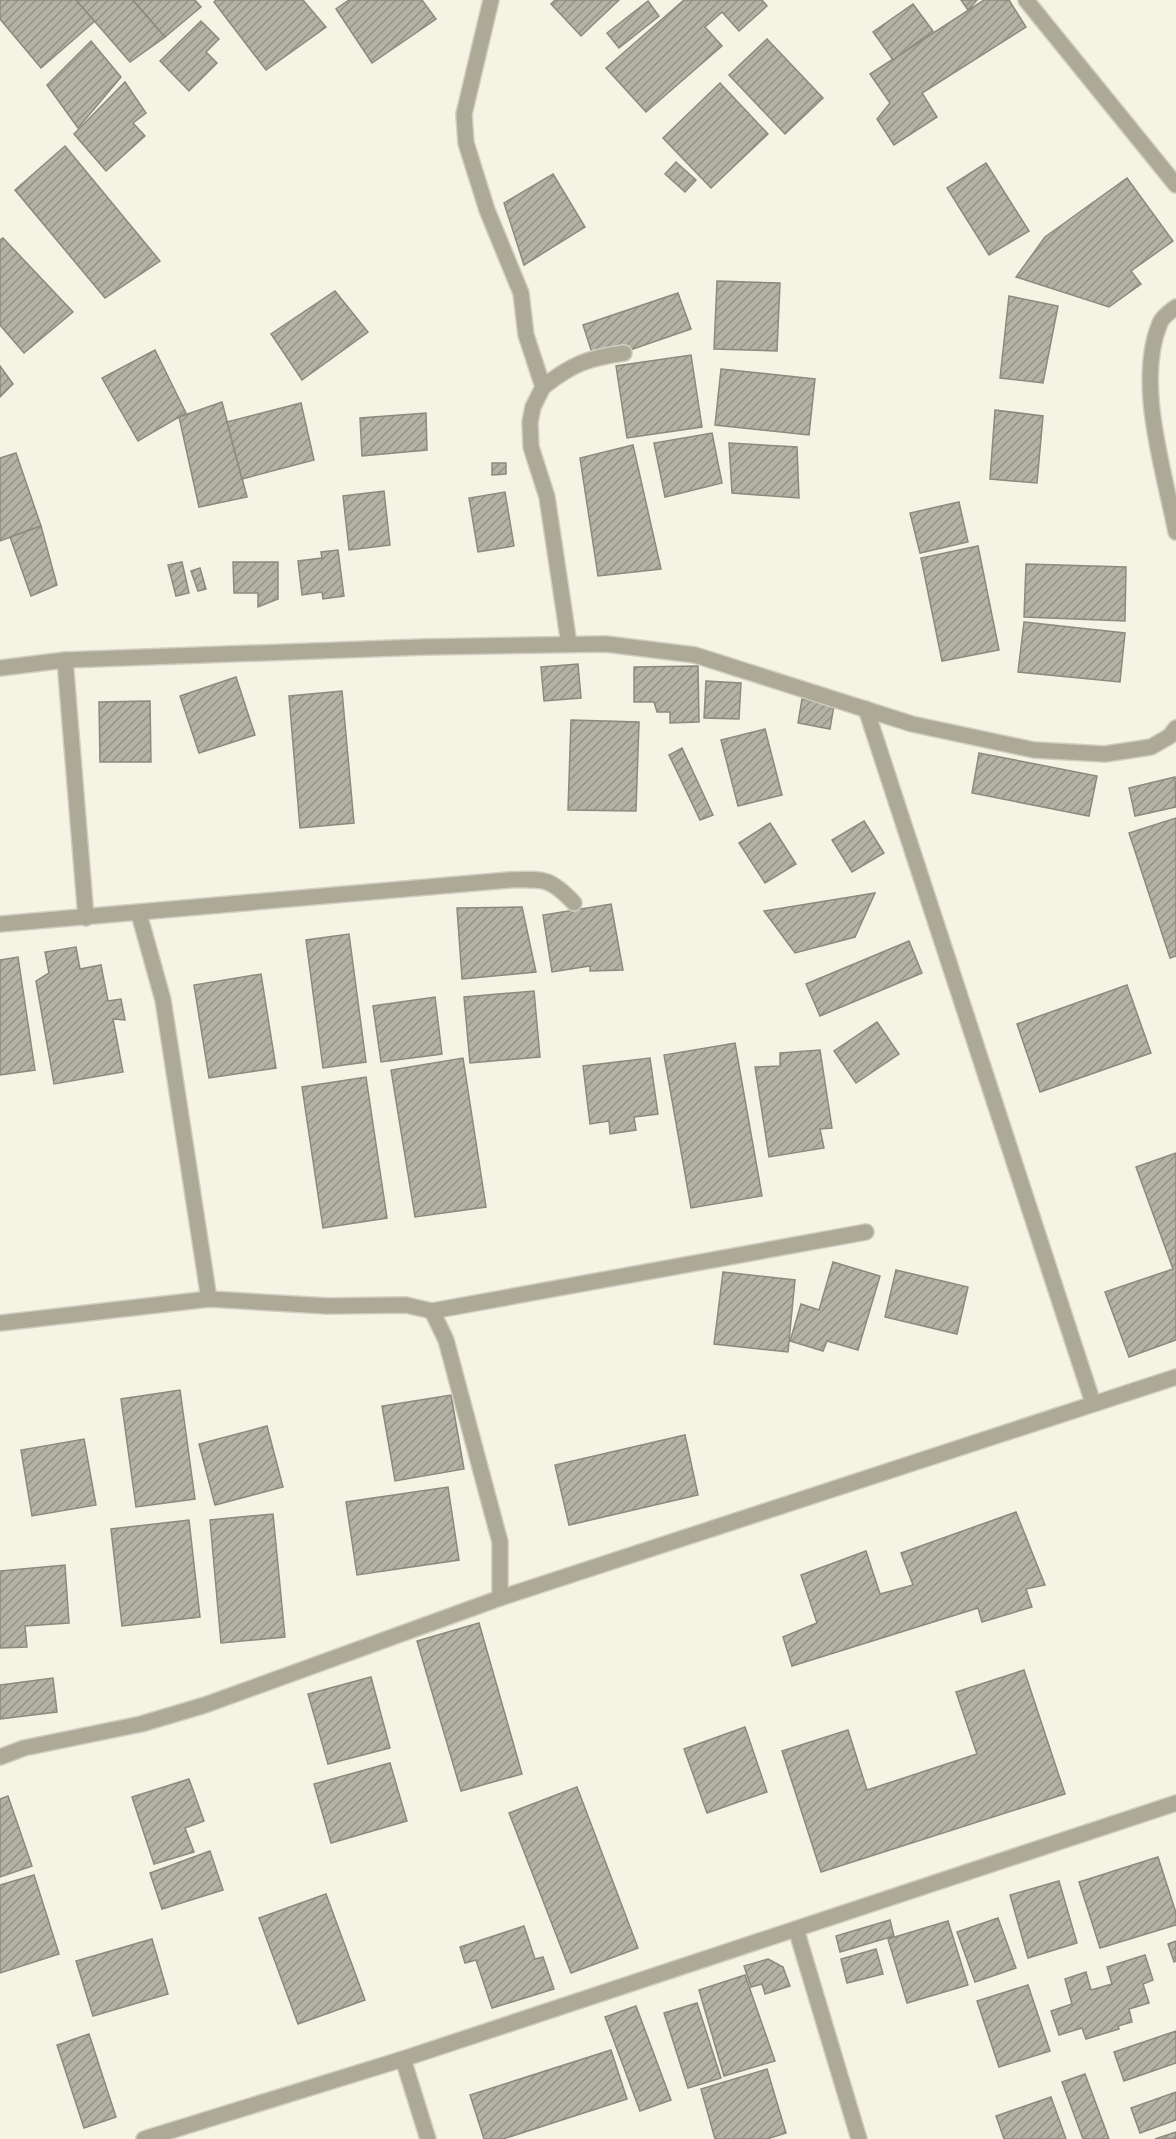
<svg xmlns="http://www.w3.org/2000/svg" width="1176" height="2139" viewBox="0 0 1176 2139" font-family="Manrope,sans-serif">
	<style>
		.building { fill: url(#building-hatch); stroke: #8d8a7d; stroke-width: 1.5 }
		.lines { fill: none; stroke-linecap: round; stroke-linejoin: round }
		.minor-casing { stroke: #cfcec0; stroke-width: 18 }
		.minor { stroke: #aca997; stroke-width: 15 }
	</style>
	<defs>
		<pattern id="building-hatch" width="6" height="6" patternUnits="userSpaceOnUse" patternTransform="scale(1.5)"><rect width="6" height="6" fill="#b4b2a4"/><path d="M-1 1l2-2M0 6l6-6M5 7l2-2" fill="none" stroke="#939286"/></pattern>
	</defs>
	<rect width="100%" height="100%" fill="#f5f3e4"/>
	<g class="building">
		<path d="M0 0H76L95 21 41 68 0 19Z"/>
		<path d="M76 0H133L165 37 130 62Z"/>
		<path d="M133 0H195L201 7 165 37Z"/>
		<path d="M216 0H303L326 27 266 70 214 2Z"/>
		<path d="M349 0H422L436 19 372 63 336 9Z"/>
		<path d="M555 0H619L581 36 551 4Z"/>
		<path d="M684 0H762L767 6 739 31 722 12 705 27 722 46 646 112 606 68Z"/>
		<path d="M961 0H977L968 10Z"/>
		<path d="M984 0H1009L1026 27 922 93 937 117 894 145 877 119 890 103 870 74Z"/>
		<path d="M648 1 659 16 619 48 607 33Z"/>
		<path d="M913 4 933 31 893 60 873 32Z"/>
		<path d="M201 21 219 39 206 52 217 63 189 91 160 61Z"/>
		<path d="M767 39 823 98 785 134 729 75Z"/>
		<path d="M91 41 121 77 78 128 47 85Z"/>
		<path d="M125 82 146 113 133 123 145 136 106 171 74 134Z"/>
		<path d="M720 83 768 134 711 188 663 138Z"/>
		<path d="M65 146 160 261 105 298 15 190Z"/>
		<path d="M676 162 696 180 685 192 665 174Z"/>
		<path d="M986 163 1029 231 989 255 947 188Z"/>
		<path d="M553 174 585 227 524 265 504 203Z"/>
		<path d="M1127 178 1173 241 1131 271 1141 284 1109 307 1016 277 1045 237Z"/>
		<path d="M3 238 73 312 24 353 0 325V240Z"/>
		<path d="M717 281 780 283 777 351 714 349Z"/>
		<path d="M335 291 368 332 302 380 271 334Z"/>
		<path d="M678 293 691 329 595 362 583 325Z"/>
		<path d="M1009 296 1058 306 1043 383 1000 378Z"/>
		<path d="M155 350 186 413 138 441 102 378Z"/>
		<path d="M691 355 702 427 627 438 616 366Z"/>
		<path d="M0 366 13 384 0 397Z"/>
		<path d="M721 369 815 379 809 435 715 425Z"/>
		<path d="M222 402 247 497 199 507 179 417Z"/>
		<path d="M301 403 314 460 242 479 227 422Z"/>
		<path d="M995 410 1043 416 1037 483 990 479Z"/>
		<path d="M426 413 427 450 362 456 360 418Z"/>
		<path d="M712 433 722 483 665 497 654 443Z"/>
		<path d="M729 443 797 447 799 498 732 493Z"/>
		<path d="M633 445 661 569 598 576 580 458Z"/>
		<path d="M16 453 41 526 0 541V458Z"/>
		<path d="M492 463H506V474L492 475Z"/>
		<path d="M384 491 390 545 349 550 343 496Z"/>
		<path d="M505 492 514 546 478 552 469 498Z"/>
		<path d="M959 502 968 542 920 553 910 513Z"/>
		<path d="M41 526 57 585 31 596 10 537Z"/>
		<path d="M978 546 999 650 942 661 921 558Z"/>
		<path d="M338 550 344 596 323 599 322 592 302 595 298 561 322 558 321 552Z"/>
		<path d="M182 562 189 593 176 596 168 565Z"/>
		<path d="M233 562H278V599L258 607V593H234Z"/>
		<path d="M1026 564 1126 567 1125 621 1024 617Z"/>
		<path d="M200 568 206 589 198 591 191 571Z"/>
		<path d="M1024 622 1125 633 1120 682 1018 672Z"/>
		<path d="M578 664 581 698 544 701 541 667Z"/>
		<path d="M698 666 699 722 670 723V712H657L654 702H634V667Z"/>
		<path d="M236 677 255 735 199 753 180 696Z"/>
		<path d="M706 681 741 683 739 719 704 718Z"/>
		<path d="M342 691 354 823 300 828 289 696Z"/>
		<path d="M802 699 834 705 830 729 798 723Z"/>
		<path d="M150 701 151 762H100L99 702Z"/>
		<path d="M571 720 639 722 636 811 568 810Z"/>
		<path d="M765 729 782 795 738 806 721 740Z"/>
		<path d="M682 748 713 815 700 820 669 755Z"/>
		<path d="M979 753 1097 776 1089 816 972 793Z"/>
		<path d="M1175 777 1176 807 1135 816 1129 788Z"/>
		<path d="M1176 818V956L1170 958 1129 833Z"/>
		<path d="M864 821 884 853 852 872 832 840Z"/>
		<path d="M770 823 796 864 765 883 739 843Z"/>
		<path d="M875 893 855 937 795 953 764 911Z"/>
		<path d="M611 904 623 970 590 971V966L552 972 543 915Z"/>
		<path d="M522 907 536 972 462 979 457 908Z"/>
		<path d="M349 934 366 1062 323 1068 306 940Z"/>
		<path d="M909 941 922 973 820 1016 806 984Z"/>
		<path d="M76 947 80 969 101 965 108 1001 121 999 125 1020 113 1019 123 1072 54 1084 36 981 49 973 45 952Z"/>
		<path d="M18 957 35 1070 0 1075V960Z"/>
		<path d="M261 974 276 1068 209 1078 194 985Z"/>
		<path d="M1127 985 1151 1053 1040 1092 1017 1024Z"/>
		<path d="M534 991 540 1057 470 1063 464 997Z"/>
		<path d="M435 997 442 1054 381 1062 373 1006Z"/>
		<path d="M877 1022 899 1054 856 1083 834 1051Z"/>
		<path d="M735 1043 762 1196 691 1208 664 1055Z"/>
		<path d="M820 1050 832 1128 820 1129 824 1148 769 1157 755 1067 780 1066V1053Z"/>
		<path d="M463 1058 486 1207 415 1217 391 1070Z"/>
		<path d="M650 1058 658 1114 634 1117 636 1130 610 1134 609 1121 590 1124 583 1066Z"/>
		<path d="M366 1077 387 1218 323 1228 302 1087Z"/>
		<path d="M1176 1153V1340L1129 1357 1105 1292 1173 1269 1136 1167Z"/>
		<path d="M833 1262 880 1276 858 1350 827 1341 823 1351 790 1341 801 1304 819 1310Z"/>
		<path d="M896 1270 968 1287 957 1334 885 1317Z"/>
		<path d="M723 1272 795 1280 788 1352 714 1344Z"/>
		<path d="M180 1390 195 1499 136 1507 121 1399Z"/>
		<path d="M451 1395 464 1469 395 1481 382 1406Z"/>
		<path d="M267 1426 283 1487 215 1505 199 1444Z"/>
		<path d="M685 1435 698 1495 569 1525 555 1465Z"/>
		<path d="M84 1439 96 1505 32 1516 21 1450Z"/>
		<path d="M448 1487 459 1560 357 1575 346 1502Z"/>
		<path d="M1016 1512 1045 1585 1026 1589 1032 1607 982 1622 978 1608 792 1666 783 1637 817 1623 801 1575 866 1551 880 1594 913 1585 901 1553Z"/>
		<path d="M273 1514 285 1637 221 1643 210 1520Z"/>
		<path d="M189 1520 200 1617 122 1626 111 1529Z"/>
		<path d="M65 1565 69 1623 25 1626 27 1647 0 1648V1571Z"/>
		<path d="M479 1623 522 1774 461 1791 417 1641Z"/>
		<path d="M1024 1670 1065 1794 821 1872 782 1751 848 1730 867 1790 977 1754 956 1692Z"/>
		<path d="M371 1677 390 1748 328 1764 308 1694Z"/>
		<path d="M53 1678 57 1712 0 1719V1685Z"/>
		<path d="M745 1727 767 1792 707 1813 684 1749Z"/>
		<path d="M390 1763 407 1821 331 1843 314 1784Z"/>
		<path d="M189 1779 204 1821 185 1828 194 1852 154 1864 132 1797Z"/>
		<path d="M577 1787 638 1948 571 1973 509 1813Z"/>
		<path d="M8 1796 32 1866 0 1877V1799Z"/>
		<path d="M210 1851 223 1890 162 1909 150 1873Z"/>
		<path d="M1158 1857 1176 1913V1925L1100 1948 1079 1882Z"/>
		<path d="M34 1875 59 1954 0 1973V1885Z"/>
		<path d="M1059 1881 1077 1943 1028 1958 1010 1895Z"/>
		<path d="M326 1894 365 2000 298 2024 259 1918Z"/>
		<path d="M998 1918 1016 1968 975 1982 957 1932Z"/>
		<path d="M890 1920 894 1936 840 1952 836 1936Z"/>
		<path d="M948 1921 968 1985 907 2003 888 1939Z"/>
		<path d="M524 1926 535 1959 543 1957 554 1989 492 2008 476 1960 465 1963 460 1947Z"/>
		<path d="M152 1939 168 1994 93 2016 76 1961Z"/>
		<path d="M1176 1941V1961L1174 1962 1168 1944Z"/>
		<path d="M876 1949 883 1974 847 1983 841 1959Z"/>
		<path d="M1145 1955 1153 1980 1143 1984 1149 2003 1129 2009 1132 2022 1118 2026 1119 2029 1086 2039 1082 2028 1059 2035 1051 2011 1072 2004 1065 1979 1086 1972 1091 1990 1112 1984 1107 1967Z"/>
		<path d="M768 1959 783 1967 790 1986 765 1994 762 1984 751 1987 744 1966Z"/>
		<path d="M745 1975 775 2061 724 2076 699 1990Z"/>
		<path d="M1028 1985 1050 2051 999 2067 977 2001Z"/>
		<path d="M697 2003 721 2078 688 2088 664 2013Z"/>
		<path d="M636 2006 671 2100 640 2111 605 2017Z"/>
		<path d="M1176 2031V2063L1124 2081 1114 2052Z"/>
		<path d="M89 2034 116 2117 84 2128 57 2045Z"/>
		<path d="M611 2050 627 2099 503 2139H484L470 2095Z"/>
		<path d="M767 2069 786 2133 767 2139H715L701 2089Z"/>
		<path d="M1085 2074 1109 2139H1083L1062 2082Z"/>
		<path d="M1176 2092V2120L1140 2133 1131 2108Z"/>
		<path d="M1051 2097 1066 2139H1004L996 2116Z"/>
		<path d="M1176 2132V2139H1155Z"/>
	</g>
	<g class="lines">
		<g class="minor-casing">
			<g id="minor">
				<path d="M491 0 464 114 466 143 487 210 521 293 526 335 543 387 533 407 530 422 531 447 547 497 569 644"/>
				<path d="M1026 0 1176 185"/>
				<path d="M1176 307C1171 311 1163 316 1160 323 1135 382 1164 470 1176 532"/>
				<path d="M543 387C572 364 588 358 624 353"/>
				<path d="M65 660 86 918"/>
				<path d="M0 668 65 660 423 647 606 644 695 655 912 724 1034 750 1105 754 1151 747 1170 736 1176 728"/>
				<path d="M866 709 1093 1403"/>
				<path d="M139 914 163 1000 209 1299"/>
				<path d="M0 924 509 880C543 879 550 877 574 903"/>
				<path d="M432 1311 446 1340 500 1542V1598"/>
				<path d="M0 1323 209 1299 327 1306 406 1305 432 1311 866 1232"/>
				<path d="M0 1757 24 1748 141 1724 205 1705 500 1598 1176 1377"/>
				<path d="M796 1929 859 2139"/>
				<path d="M403 2059 428 2139"/>
				<path d="M144 2139 403 2059 1176 1803"/>
			</g>
		</g>
		<use href="#minor" class="minor"/>
	</g>
</svg>
